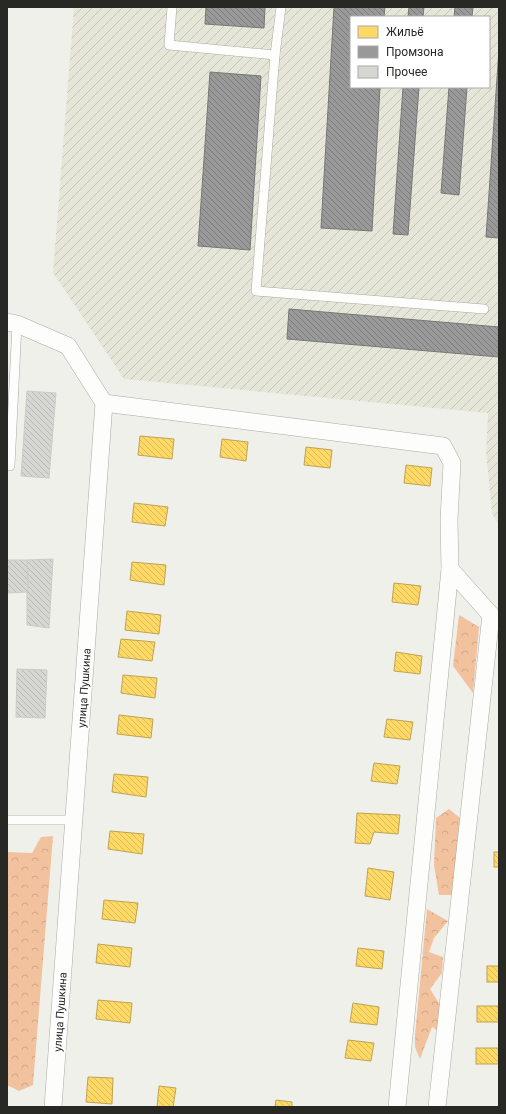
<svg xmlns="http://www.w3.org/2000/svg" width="506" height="1114" viewBox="0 0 506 1114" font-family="Roboto,sans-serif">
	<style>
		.industrial { fill: url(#industrial-furrows); fill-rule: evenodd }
		.forest { fill: url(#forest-crowns) }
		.homes { fill: url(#homes-back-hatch); stroke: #bea452 }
		.industry { fill: url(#industry-back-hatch); stroke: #777776 }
		.building { fill: url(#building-back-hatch); stroke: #cbccc7 }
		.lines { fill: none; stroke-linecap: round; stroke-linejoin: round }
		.lane-casing { stroke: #aaaaa5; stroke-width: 10 }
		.street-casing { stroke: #aaaaa5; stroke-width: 18 }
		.lane { stroke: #fdfdfc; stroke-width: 9 }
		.street { stroke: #fdfdfc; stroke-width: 17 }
		.labels { text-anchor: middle; stroke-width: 4; stroke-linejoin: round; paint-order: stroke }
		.street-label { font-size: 11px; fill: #282824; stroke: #fff }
	</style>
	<defs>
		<pattern id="industrial-furrows" width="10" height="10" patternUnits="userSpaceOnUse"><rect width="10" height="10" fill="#e6e6d8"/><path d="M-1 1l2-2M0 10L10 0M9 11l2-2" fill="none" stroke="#c5c5b9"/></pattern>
		<pattern id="forest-crowns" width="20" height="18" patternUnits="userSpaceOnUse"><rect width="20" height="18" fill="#f2c29e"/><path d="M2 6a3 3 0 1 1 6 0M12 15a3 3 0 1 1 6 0" fill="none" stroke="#d0a788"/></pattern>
		<pattern id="homes-back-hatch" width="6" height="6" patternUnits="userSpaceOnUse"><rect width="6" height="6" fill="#ffd966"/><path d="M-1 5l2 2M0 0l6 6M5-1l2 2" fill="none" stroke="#dbba58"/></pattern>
		<pattern id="industry-back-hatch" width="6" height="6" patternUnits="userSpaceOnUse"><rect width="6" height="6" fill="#999"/><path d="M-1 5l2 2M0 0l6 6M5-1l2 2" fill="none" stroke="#7d7d7d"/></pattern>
		<pattern id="building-back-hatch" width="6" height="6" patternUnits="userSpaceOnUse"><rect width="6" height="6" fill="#d6d7d2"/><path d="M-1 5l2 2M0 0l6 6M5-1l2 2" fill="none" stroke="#b8b9b4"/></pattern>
	</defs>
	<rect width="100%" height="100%" fill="#f0f0ea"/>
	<path class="industrial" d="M74 7H499V525L492 514 486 452 488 413 124 379 53 273ZM351 17H489V87H351Z"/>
	<g class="forest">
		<path d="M459 615 479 627 473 693 453 666Z"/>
		<path d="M449 809 460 818 462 840 453 895H439L434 865 436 818Z"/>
		<path d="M53 836 33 1085 19 1091 7 1085V852L32 853 41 837Z"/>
		<path d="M427 909 448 921 434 938 429 952 443 957 442 973 430 989 442 1008 440 1032 432 1027 420 1059 415 1047V1035Z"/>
	</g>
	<g class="homes">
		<path d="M140 436 174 439 172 459 138 455Z"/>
		<path d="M222 439 248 442 246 461 220 457Z"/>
		<path d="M306 447 332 450 330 468 304 465Z"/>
		<path d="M406 465 432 468 430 486 404 483Z"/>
		<path d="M134 503 168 507 165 526 132 522Z"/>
		<path d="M132 562 166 565 164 585 130 580Z"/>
		<path d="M394 583 421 586 418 605 392 602Z"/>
		<path d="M127 611 161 615 159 634 125 630Z"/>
		<path d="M121 639 155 642 152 661 118 657Z"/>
		<path d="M396 652 422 656 420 674 394 671Z"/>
		<path d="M123 675 157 678 155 698 121 693Z"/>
		<path d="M119 715 153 719 151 738 117 734Z"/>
		<path d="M387 719 413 722 410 740 384 737Z"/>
		<path d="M374 763 400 766 397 784 371 781Z"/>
		<path d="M114 774 148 777 146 797 112 792Z"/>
		<path d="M357 813 400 815 398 834 374 832 370 844 355 843Z"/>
		<path d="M110 831 144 834 142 854 108 849Z"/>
		<rect x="494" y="852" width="5" height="15"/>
		<path d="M368 868 394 872 390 900 365 896Z"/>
		<path d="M104 900 138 903 135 923 102 919Z"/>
		<path d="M98 944 132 948 130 967 96 963Z"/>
		<path d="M358 948 384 951 382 969 356 966Z"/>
		<rect x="487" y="966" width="12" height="16"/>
		<path d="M98 1000 132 1003 130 1023 96 1019Z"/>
		<path d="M353 1003 379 1007 377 1025 350 1022Z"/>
		<rect x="477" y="1006" width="22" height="16"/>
		<path d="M348 1040 374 1043 371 1061 345 1058Z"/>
		<rect x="476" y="1048" width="23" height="16"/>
		<path d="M88 1077 113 1078 112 1104 86 1102Z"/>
		<path d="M159 1086 176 1088 173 1107H157Z"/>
		<path d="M276 1100 292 1102V1107H275Z"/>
	</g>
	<g class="industry">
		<path d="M206 7H265L264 28 205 24Z"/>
		<path d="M334 7H385L384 17H351V87H380L372 231 321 228Z"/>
		<path d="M409 7H424L423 17H408Z"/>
		<path d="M455 7H473L472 17H454Z"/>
		<path d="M499 49V238L486 237Z"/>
		<path d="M210 72 261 76 250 250 198 246Z"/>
		<path d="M403 87H419L408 235 393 234Z"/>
		<path d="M449 87H467L459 195 441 193Z"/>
		<path d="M289 309 499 327V357L287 339Z"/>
	</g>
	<g class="building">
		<path d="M27 391 56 393 49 478 21 476Z"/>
		<path d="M53 559 49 628 27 625V560Z"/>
		<path d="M7 560H27L28 592 7 593Z"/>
		<path d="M17 669 47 670 45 718 16 717Z"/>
	</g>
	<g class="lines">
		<g class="lane-casing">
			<g id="lane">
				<path d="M172 7 169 45 275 55"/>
				<path d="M281 7 275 55 256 291 484 309"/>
				<path d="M10 466 17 324"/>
				<path d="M7 820H74"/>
			</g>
		</g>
		<g class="street-casing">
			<g id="street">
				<path d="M7 322 17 324 68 346 104 403 53 1107"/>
				<path d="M104 403 443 446 452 463 449 520 450 569 397 1107"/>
				<path d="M437 1107 491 615 450 569"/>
			</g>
		</g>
		<use href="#lane" class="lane"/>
		<use href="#street" class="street"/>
	</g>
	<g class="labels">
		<g class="street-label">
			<text transform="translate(84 688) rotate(-86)" y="4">улица Пушкина</text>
			<text transform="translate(60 1012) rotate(-86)" y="4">улица Пушкина</text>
		</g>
	</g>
	<rect width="506" height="1114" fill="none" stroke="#282824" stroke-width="16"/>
	<rect x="350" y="16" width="140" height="72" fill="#ffffff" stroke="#a9a9a7"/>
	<rect x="358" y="26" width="20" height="12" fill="#ffd966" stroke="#a9a9a7"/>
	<text x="386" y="36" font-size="12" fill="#282824">Жильё</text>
	<rect x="358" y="46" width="20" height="12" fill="#999999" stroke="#a9a9a7"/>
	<text x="386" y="56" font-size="12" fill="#282824">Промзона</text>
	<rect x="358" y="66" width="20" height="12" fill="#d6d7d2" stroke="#a9a9a7"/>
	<text x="386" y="76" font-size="12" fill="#282824">Прочее</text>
</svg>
